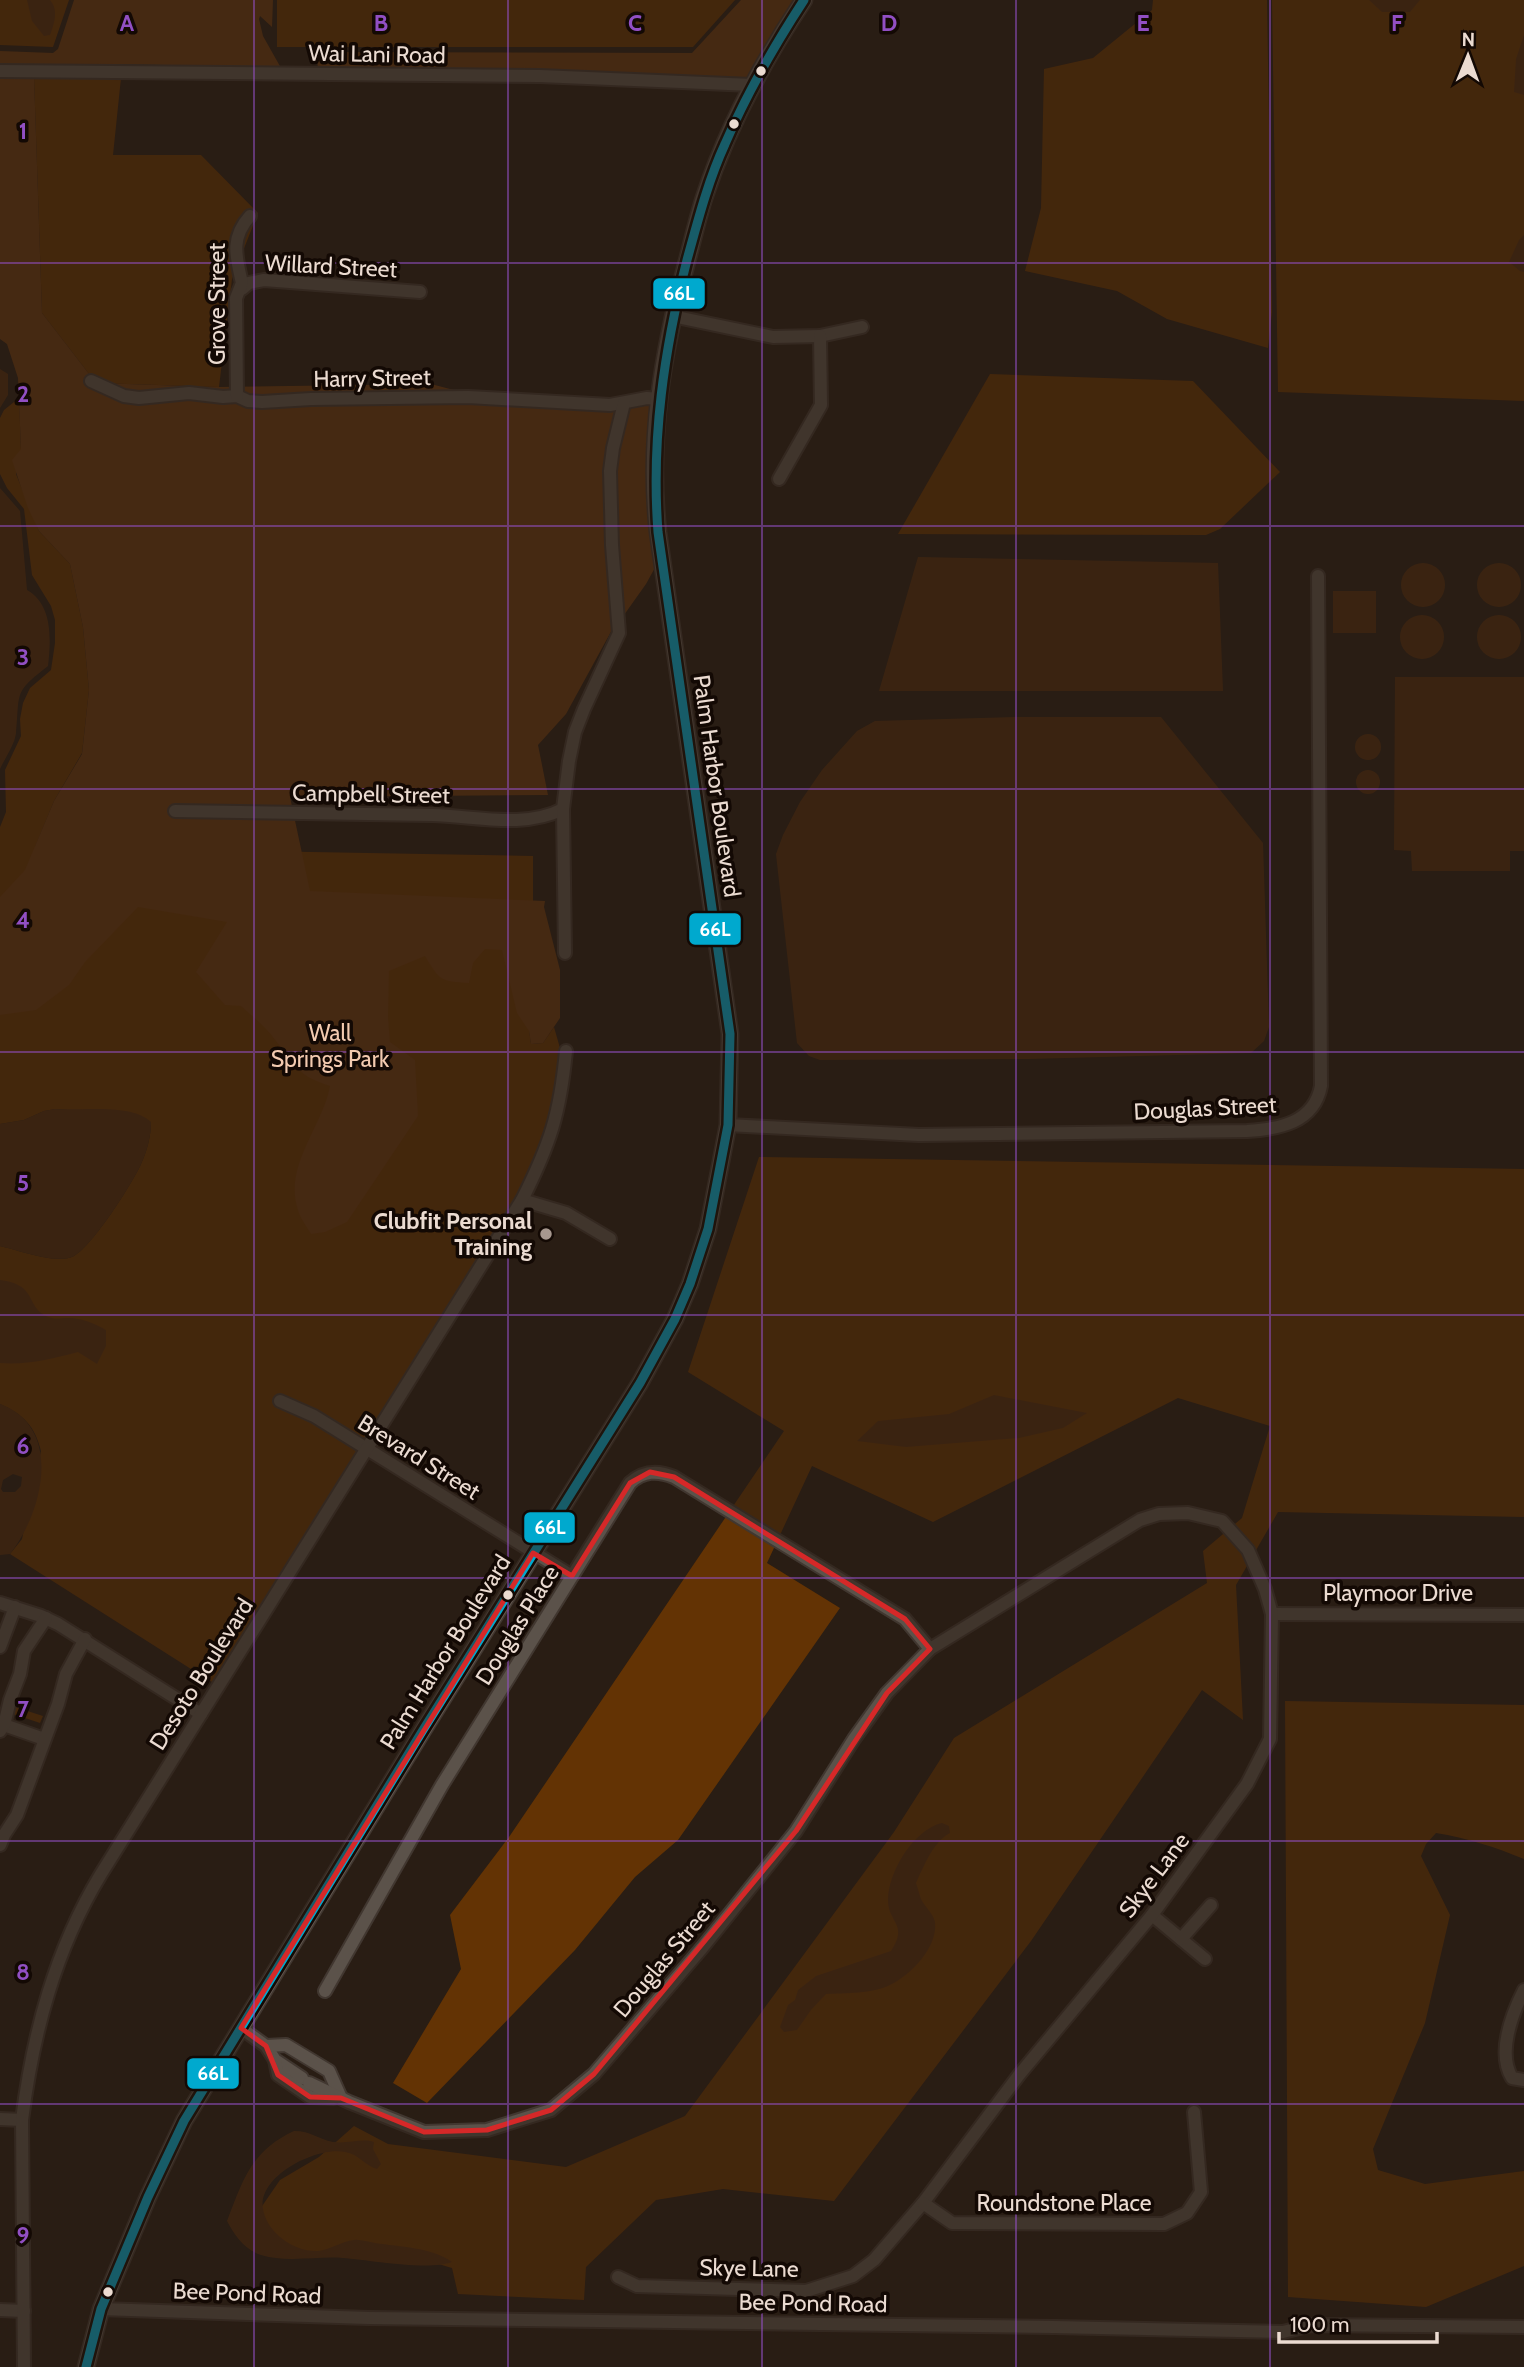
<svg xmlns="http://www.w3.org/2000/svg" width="1524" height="2367" viewBox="0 0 1524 2367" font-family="Cabin,sans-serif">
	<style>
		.green { fill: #633304 }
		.forest { fill: #673810 }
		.water { fill: #4f2c0f; fill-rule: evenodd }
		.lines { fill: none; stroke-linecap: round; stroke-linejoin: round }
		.minor-casing { stroke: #413730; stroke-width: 16 }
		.secondary-casing { stroke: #413730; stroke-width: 19 }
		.minor { stroke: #5b524a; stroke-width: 12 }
		.secondary { stroke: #62574f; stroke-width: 16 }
		.bus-1-casing { stroke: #130904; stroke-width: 14 }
		.bus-1 { stroke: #00a9ce; stroke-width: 9 }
		.marked { fill: none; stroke: #d62828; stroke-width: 5; stroke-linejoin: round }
		.grid { fill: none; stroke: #914fc3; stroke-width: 2; stroke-opacity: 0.55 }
		.bus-dot { fill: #ebdbd1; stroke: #130904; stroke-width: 2.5 }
		.poi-dot { fill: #a7988f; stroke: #130904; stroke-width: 2.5 }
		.labels { text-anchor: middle; stroke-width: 7; stroke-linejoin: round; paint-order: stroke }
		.street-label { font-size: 23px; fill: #ebdbd1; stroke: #130904 }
		.park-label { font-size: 23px; fill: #f3caaf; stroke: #130904 }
		.poi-label { font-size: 23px; font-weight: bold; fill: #ebdbd1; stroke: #130904; text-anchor: end }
		.grid-label { font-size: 23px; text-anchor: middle; font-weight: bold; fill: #914fc3; stroke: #130904; stroke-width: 7; stroke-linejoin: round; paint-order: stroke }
		.line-badge { stroke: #130904; stroke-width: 2.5 }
		.badge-label { font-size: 19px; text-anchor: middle; font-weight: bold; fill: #fff }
	</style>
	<rect width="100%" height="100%" fill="#291d14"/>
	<g class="green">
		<path d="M0 0H69L53 47 0 45Z"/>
		<path d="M277 0H735L693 47H277Z"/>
		<path d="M1153 0H1267L1272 312 1268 348 1167 319 1117 291 1025 271 1041 208 1044 69 1093 58 1152 10Z"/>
		<path d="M1272 0H1524V401L1278 392Z"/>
		<path d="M34 77 121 78 113 155H201L258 213 232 279 219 387 96 383 42 313Z"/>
		<path d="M990 374 1193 381 1280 472 1220 529 1206 535 898 534Z"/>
		<path d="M19 398 21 450 16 474 39 531 70 564 83 627 89 690 82 753 54 801 35 847 533 856V1004L529 1030 531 1044 543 1043 554 1027 560 1048 556 1091 544 1140 517 1197 364 1442 338 1438 358 1452 213 1683 194 1666 191 1669 10 1554 22 1539 41 1451C35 1426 23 1414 0 1404V1246C18 1250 57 1265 74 1256 93 1245 132 1184 141 1164 147 1151 151 1136 151 1122L81 1111 56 1109 44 1111 24 1120 0 1124V827L6 812 5 770 21 736 20 719 23 703 30 688 51 670 55 643V620L51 606 32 575 24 509 7 488 0 474V418L4 410Z"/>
		<path d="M759 1157 1524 1169V1517L1278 1512 1236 1585 1243 1720 1202 1690 1031 1941 834 2201 723 2189 656 2200 586 2267 584 2300 458 2294 452 2268 401 2253 324 2254 286 2249 258 2212 280 2180 319 2157 354 2126 388 2144 566 2167 685 2116 894 1832 954 1738 1207 1583 1203 1551 1242 1518 1270 1426 1178 1398 933 1522 812 1466 767 1563 840 1608 678 1840 635 1877 575 1950 427 2103 393 2083 461 1969 450 1915 509 1837 784 1431 688 1372Z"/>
		<path d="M1285 1701 1524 1705V1859C1495 1847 1467 1838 1436 1833L1426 1844 1421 1856 1450 1915 1425 2023 1373 2149 1378 2170 1425 2184 1524 2171V2266L1426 2307 1288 2297Z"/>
		<path d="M15 1707 43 1716 40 1723 13 1714Z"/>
	</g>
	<g class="forest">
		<path d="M74 0H273L272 27 260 16 259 19 263 36 281 68 122 64 0 65V51L53 53 58 49Z"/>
		<path d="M741 0H797L750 79 318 68 316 52 692 53Z"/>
		<path d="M0 77H34L42 313 96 383 219 387 431 384 469 394 604 405 605 411H616L608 447 604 499 613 628 566 714 538 745 548 795 290 797 310 891 545 901 544 907 560 970V1018L543 1043 531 1044 529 1031 517 1013 502 950 485 949 473 963 469 983C440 981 440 981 425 956L389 971 388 1017 390 1042 415 1060 418 1116 347 1222 325 1232 311 1234C307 1227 300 1218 298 1210 283 1166 323 1126 330 1086 297 1075 297 1068 276 1041 267 1028 253 1017 241 1006L225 1005 196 972 227 922 138 907 85 962 69 985 36 1010 0 1015V897L25 870 54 801 82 754 89 690 83 627 70 564 39 531 28 508 12 460 21 449 18 378 7 344 0 339Z"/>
		<path d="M652 405 657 564 646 584 624 615C617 569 613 519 615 473 616 451 623 429 628 408Z"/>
	</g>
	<g class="water">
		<path d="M27 0H50C59 10 54 24 50 35L44 36 32 21Z"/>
		<path d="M1369 0H1420L1410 12H1382Z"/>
		<path d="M1524 12V95L1514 92 1516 59 1524 35Z"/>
		<path d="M1524 235V272L1520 271 1509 262 1519 240Z"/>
		<path d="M0 369 8 374V395L0 408Z"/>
		<path d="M0 488 20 511 27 590C53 605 51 639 48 666 13 693 20 692 16 733 15 744 5 758 0 769Z"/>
		<path d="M918 557 1218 563 1223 691H879Z"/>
		<circle cx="1423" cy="585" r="22"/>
		<circle cx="1499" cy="585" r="22"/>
		<rect x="1333" y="591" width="43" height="42"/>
		<circle cx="1422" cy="637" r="22"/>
		<circle cx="1499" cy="637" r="22"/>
		<path d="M1395 677H1524V851H1510V871H1412L1411 851 1394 850Z"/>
		<path d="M1016 717H1161L1263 843 1269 1027 1264 1041 1251 1053 1028 1059 820 1060 809 1056 797 1043 776 854 783 835 800 802 822 770 857 731 875 721Z"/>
		<circle cx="1368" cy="747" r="13"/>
		<circle cx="1368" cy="782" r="12"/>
		<path d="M55 1109C81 1111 132 1103 151 1122 151 1136 147 1151 141 1164 132 1184 93 1245 74 1256 57 1265 18 1250 0 1246V1124L24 1120 44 1111Z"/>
		<path d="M0 1280C38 1285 25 1305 46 1316 54 1320 60 1318 68 1318 82 1318 94 1323 106 1330V1346L97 1364 78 1352C52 1359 27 1365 0 1363Z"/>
		<path d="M994 1395 1087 1413 1063 1428 1019 1438 906 1447 857 1441 878 1421 949 1414Z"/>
		<path d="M0 1404C64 1428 43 1512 10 1554L0 1555ZM13 1474 22 1477 21 1486 15 1492H3L1 1489 3 1480Z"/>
		<path d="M942 1823 949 1826 950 1833C933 1842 924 1866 916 1883 918 1888 919 1894 921 1899 925 1907 933 1913 935 1922 938 1947 911 1975 890 1985 872 1994 846 1993 826 1994L811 2010 797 2030 784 2032 780 2027 788 2005 795 2000 798 1990 816 1976 891 1951C909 1924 888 1923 888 1900 888 1872 914 1829 942 1823Z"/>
		<path d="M294 2131C311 2131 318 2139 333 2142 348 2144 362 2138 374 2142L373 2149 381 2164 377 2169C365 2166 359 2154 345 2152 317 2146 257 2176 263 2209 267 2233 294 2252 318 2251 330 2250 342 2241 354 2240 360 2239 368 2242 375 2243 400 2247 431 2247 452 2262 428 2271 370 2260 343 2258 316 2256 287 2263 261 2255 244 2249 235 2236 227 2221 243 2180 251 2151 294 2131Z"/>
	</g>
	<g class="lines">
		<g class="minor-casing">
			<g id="minor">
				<path d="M0 71 540 76 752 85"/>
				<path d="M242 289 249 283 264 280 420 292"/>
				<path d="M672 316 773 337 820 336 862 327"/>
				<path d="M91 381 124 396 139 398 189 393 223 397 237 396 248 401 262 402 311 399 468 397 610 405 647 398 657 399"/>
				<path d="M237 396 236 298 242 283C236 257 230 238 250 216"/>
				<path d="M779 479 821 405 820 336"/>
				<path d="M175 811C260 812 346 813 432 815 475 816 524 829 563 809"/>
				<path d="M565 953 563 809 569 761 575 732 584 709 619 633 612 545 610 471 613 448 624 403"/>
				<path d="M728 1125 919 1135 1247 1131C1279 1129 1314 1123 1321 1086L1318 576"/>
				<path d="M522 1200 566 1213 610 1239"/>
				<path d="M280 1401 314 1416 572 1576"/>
				<path d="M0 1603 41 1616 58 1624 201 1714"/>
				<path d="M1272 1614 1524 1615"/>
				<path d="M0 1647 15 1607"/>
				<path d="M4 1725 44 1739"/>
				<path d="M0 1731 4 1725 10 1700 20 1674 24 1651 46 1618"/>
				<path d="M0 1845 4 1835 17 1815 58 1704 66 1674 85 1639"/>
				<path d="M1152 1915 1205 1959"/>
				<path d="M1181 1939 1211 1905"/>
				<path d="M1524 1990C1512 2014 1497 2053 1512 2078L1524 2080"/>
				<path d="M325 1991 442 1785 630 1483C643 1471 657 1470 674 1477L905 1619 930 1649"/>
				<path d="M241 2028 266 2046 275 2060 302 2078"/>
				<path d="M266 2046 286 2045 329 2071 341 2098"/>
				<path d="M275 2060 278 2075 310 2097 334 2098"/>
				<path d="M309 2083 349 2102 424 2132 487 2130 551 2110 594 2074 702 1948 796 1831 854 1739 887 1693 930 1649 1140 1520 1159 1514 1188 1513 1222 1521 1248 1550 1265 1589 1272 1614 1270 1739 1247 1784 1152 1915 1019 2075 923 2203 874 2260 853 2276 806 2291 637 2286 618 2277"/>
				<path d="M0 2119 22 2120"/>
				<path d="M923 2203 952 2223 1164 2224 1187 2213 1201 2192 1194 2112"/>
				<path d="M101 2309 369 2318 1054 2327 1283 2332 1311 2325 1524 2327"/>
				<path d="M0 2310 24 2311"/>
				<path d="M24 2367 22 2120C33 2033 55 1950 101 1874L522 1200C550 1144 560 1114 566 1051"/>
			</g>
		</g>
		<g class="secondary-casing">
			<path id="secondary" d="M86 2367 101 2309 148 2197 184 2121 423 1730 640 1383 675 1319 690 1284 708 1229 728 1125 730 1034 658 532C648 440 662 354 686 265 692 243 697 220 704 198 727 128 763 61 804 0"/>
		</g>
		<use href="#minor" class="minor"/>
		<use href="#secondary" class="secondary"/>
		<g class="bus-1-casing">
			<path id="bus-1" d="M86 2367 101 2309 148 2197 184 2121 423 1730 640 1383 675 1319 690 1284 708 1229 728 1125 730 1034 658 532C651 439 664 350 687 260 698 220 708 181 725 144 747 93 774 46 804 0"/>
		</g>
		<use href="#bus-1" class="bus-1"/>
	</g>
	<path d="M0 0H1524V2367H0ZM650 1472 674 1477 905 1619 930 1649 887 1693 796 1831 594 2074 551 2110 487 2130 424 2132 341 2098 310 2097 278 2075 266 2046 241 2028 533 1553 572 1576 630 1483Z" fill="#291d14" fill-opacity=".55" fill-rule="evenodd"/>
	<path class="marked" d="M650 1472 674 1477 905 1619 930 1649 887 1693 796 1831 594 2074 551 2110 487 2130 424 2132 341 2098 310 2097 278 2075 266 2046 241 2028 533 1553 572 1576 630 1483Z"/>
	<path class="grid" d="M254 0V2367M508 0V2367M762 0V2367M1016 0V2367M1270 0V2367M0 263H1524M0 526H1524M0 789H1524M0 1052H1524M0 1315H1524M0 1578H1524M0 1841H1524M0 2104H1524"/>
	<g class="bus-dot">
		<circle cx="761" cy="71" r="6"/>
		<circle cx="734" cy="124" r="6"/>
		<circle cx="508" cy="1595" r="6"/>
		<circle cx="108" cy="2292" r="6"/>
	</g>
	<circle class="poi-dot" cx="546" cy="1234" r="7"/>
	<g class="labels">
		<g class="street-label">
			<text transform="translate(377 54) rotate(1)" y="8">Wai Lani Road</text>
			<text transform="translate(331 266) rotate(3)" y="8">Willard Street</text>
			<text transform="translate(217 304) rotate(-90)" y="8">Grove Street</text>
			<text transform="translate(372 378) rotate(-1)" y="8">Harry Street</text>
			<text transform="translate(717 786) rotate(82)" y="8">Palm Harbor Boulevard</text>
			<text transform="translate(371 794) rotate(1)" y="8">Campbell Street</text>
			<text transform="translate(1205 1108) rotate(-3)" y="8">Douglas Street</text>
			<text transform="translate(419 1457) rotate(32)" y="8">Brevard Street</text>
			<text x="1398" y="1601">Playmoor Drive</text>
			<text transform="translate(517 1625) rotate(-58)" y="8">Douglas Place</text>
			<text transform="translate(445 1652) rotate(-58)" y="8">Palm Harbor Boulevard</text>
			<text transform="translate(201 1674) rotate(-58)" y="8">Desoto Boulevard</text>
			<text transform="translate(1154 1875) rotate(-53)" y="8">Skye Lane</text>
			<text transform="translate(664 1959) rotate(-50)" y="8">Douglas Street</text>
			<text x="1064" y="2211">Roundstone Place</text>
			<text transform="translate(749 2268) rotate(1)" y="8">Skye Lane</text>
			<text transform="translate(247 2293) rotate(2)" y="8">Bee Pond Road</text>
			<text transform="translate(813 2303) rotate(1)" y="8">Bee Pond Road</text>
		</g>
		<g class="park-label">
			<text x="330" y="1041">Wall<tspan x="330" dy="26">Springs Park</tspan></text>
		</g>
		<g class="poi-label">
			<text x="532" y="1229">Clubfit Personal<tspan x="532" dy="26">Training</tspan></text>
		</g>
	</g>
	<g class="grid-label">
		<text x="127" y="31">A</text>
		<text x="381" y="31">B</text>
		<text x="635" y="31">C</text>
		<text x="889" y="31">D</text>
		<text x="1143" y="31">E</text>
		<text x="1397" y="31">F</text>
		<text x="23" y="139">1</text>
		<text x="23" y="402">2</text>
		<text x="23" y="665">3</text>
		<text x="23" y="928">4</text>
		<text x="23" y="1191">5</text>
		<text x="23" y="1454">6</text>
		<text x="23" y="1717">7</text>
		<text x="23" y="1980">8</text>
		<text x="23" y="2243">9</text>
	</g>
	<g class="line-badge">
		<rect x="652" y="277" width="54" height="33" rx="7" fill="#00a9ce"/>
		<rect x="688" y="912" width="54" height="34" rx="7" fill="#00a9ce"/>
		<rect x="523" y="1511" width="53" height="33" rx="7" fill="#00a9ce"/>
		<rect x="186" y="2057" width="54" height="33" rx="7" fill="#00a9ce"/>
	</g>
	<g class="badge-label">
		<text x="679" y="300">66L</text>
		<text x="715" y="936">66L</text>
		<text x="550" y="1534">66L</text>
		<text x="213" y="2080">66L</text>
	</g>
	<g transform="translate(1468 56) rotate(1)" stroke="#130904" stroke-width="5" paint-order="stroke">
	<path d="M0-5L12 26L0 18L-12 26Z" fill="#ebdbd1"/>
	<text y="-10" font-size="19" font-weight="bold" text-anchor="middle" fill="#ebdbd1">N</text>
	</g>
	<path d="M1279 2332v10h158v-10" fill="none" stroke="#ebdbd1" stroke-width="3.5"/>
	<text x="1290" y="2332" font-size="21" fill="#ebdbd1" stroke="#130904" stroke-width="5" paint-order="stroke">100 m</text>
</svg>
